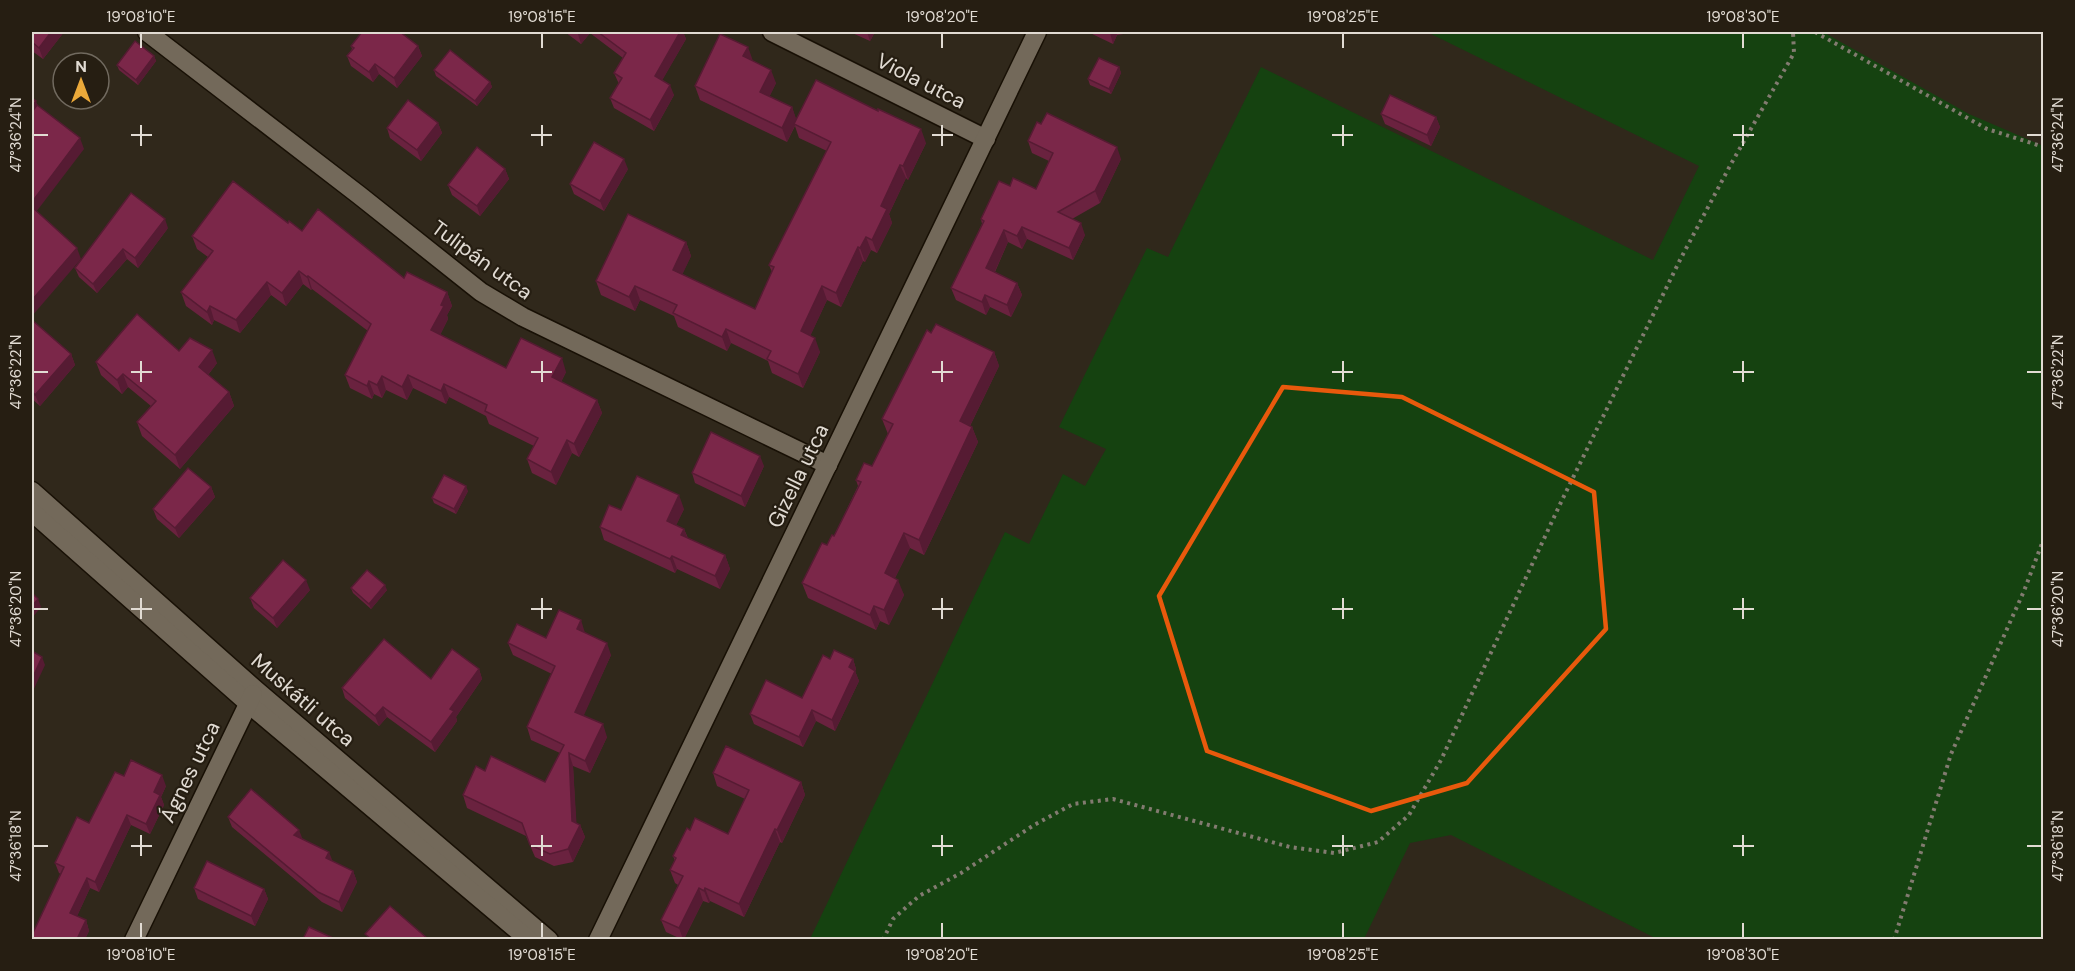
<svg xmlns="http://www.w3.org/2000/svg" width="2075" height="971" viewBox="0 0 2075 971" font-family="'DM Sans',sans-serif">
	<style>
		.green { fill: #154210 }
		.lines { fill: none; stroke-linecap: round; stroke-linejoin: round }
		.street-casing { stroke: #181005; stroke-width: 21 }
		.path { stroke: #827b70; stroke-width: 4; stroke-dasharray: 3 4.5; stroke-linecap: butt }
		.street { stroke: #73695a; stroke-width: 18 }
		.wall { fill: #6a223f }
		.shaded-wall { fill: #561b33 }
		.building { fill: #7b2749; stroke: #561b33; stroke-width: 1.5 }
		.marked { fill: none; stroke: #e8590c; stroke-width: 4.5; stroke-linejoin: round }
		.ticks { fill: none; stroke: #e1dbd3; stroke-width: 2 }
		.labels { text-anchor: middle; stroke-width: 4.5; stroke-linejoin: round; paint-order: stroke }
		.street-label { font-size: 21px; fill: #e1dbd3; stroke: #261e12 }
		.neatline { fill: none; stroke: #e1dbd3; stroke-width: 2 }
		.ticks-label { font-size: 15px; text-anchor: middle; fill: #e1dbd3 }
	</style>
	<rect width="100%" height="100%" fill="#30281b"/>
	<path class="green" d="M1427 32H1823L1969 114 2043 146V939H1657L1451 835 1410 843 1364 939H810L1005 532 1029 544 1063 474 1085 486 1106 449 1059 427 1147 248 1168 257 1261 67 1653 260 1699 166Z"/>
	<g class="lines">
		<g class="street-casing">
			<g id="street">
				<path d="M147 32 359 195 481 292 523 317 828 465"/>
				<path d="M772 32 986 139"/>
				<path d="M32 491 256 690 549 940"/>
				<path d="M32 512 249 704 529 940"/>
				<path d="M134 940 253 694"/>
				<path d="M598 940 1037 32"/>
			</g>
		</g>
		<g class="path">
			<path d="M1815 32 1987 129 2044 147"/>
			<path d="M883 940 893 919 919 896 961 873 1034 825 1073 804 1113 799 1290 847 1334 853 1378 842 1409 815 1441 760 1562 500 1681 258 1731 164 1794 53 1793 32"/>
			<path d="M1894 940 1951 754 2024 591 2044 538"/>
		</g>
		<use href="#street" class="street"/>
	</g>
	<g class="wall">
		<path d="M32 32H64L43 59 32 51Z"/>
		<path d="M362 32H402V33L418 46 422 56 397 88 379 74 373 82 351 66 347 56 352 49 351 46Z"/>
		<path d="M565 32H683L686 39 662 80 674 95 654 131 614 108 610 98 619 84 614 73 623 58 590 33 581 44Z"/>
		<path d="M850 32H875L870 41Z"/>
		<path d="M1088 32H1136L1117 35 1113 44Z"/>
		<path d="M154 56 156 61 138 85 119 70 117 65Z"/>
		<path d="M752 61 776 83 769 97 792 107 796 120 926 143 908 180 906 178 889 214 892 223 877 253 871 250 865 262 863 261 841 307 827 300 810 336 820 352 803 388 772 373 768 361 731 343 727 351 678 327 674 316 640 300 635 311 601 295 596 281 686 242 691 256 682 274 755 309 772 272 769 265 827 151 799 138 795 126 787 142 700 100 695 86Z"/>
		<path d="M1119 67 1121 73 1111 94 1090 85 1088 79Z"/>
		<path d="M434 70 490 82 492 87 477 106 436 76Z"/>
		<path d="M1381 114 1436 117 1440 127 1431 146 1385 124Z"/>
		<path d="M438 123 442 133 421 161 390 138 387 128Z"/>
		<path d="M1028 141 1121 159 1100 203 1072 219 1085 235 1073 260 1027 239 1022 249 1008 242 995 272 1017 283 1022 295 1011 317 990 307 986 315 956 300 951 288 982 224 981 219 1010 186 1036 189 1049 161 1032 153Z"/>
		<path d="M505 169 509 179 480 216 452 195 448 185Z"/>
		<path d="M628 169 604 211 574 194 570 184Z"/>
		<path d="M288 223 302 231 404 278 447 292 452 306 447 315 448 319 440 335 506 368 566 372 561 382 597 400 602 413 579 457 572 453 556 485 532 473 527 459 534 446 489 424 486 416 449 397 446 404 413 388 407 400 386 390 382 398 374 394 372 399 350 388 345 375 368 331 312 289 311 290 303 284 286 306 271 295 240 333 214 320 212 325 186 306 181 292 208 257 197 249 192 236Z"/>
		<path d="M168 228 138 268 127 259 97 293 79 277 75 268Z"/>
		<path d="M32 320 71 354 75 365 40 406 32 399Z"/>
		<path d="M931 333 994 352 999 366 970 426 972 427 978 442 924 555 910 548 895 578 904 595 889 625 880 621 876 630 808 598 802 583 834 536 858 486 856 480 872 466 888 434 882 419Z"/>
		<path d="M179 351 217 363 208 375 229 392 234 406 180 469 142 436 137 422 151 406 128 387 122 394 101 375 96 362Z"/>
		<path d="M764 466 745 507 695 483 692 473Z"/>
		<path d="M211 487 215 497 179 538 157 519 153 509Z"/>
		<path d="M468 491 456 514 434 503 432 498Z"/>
		<path d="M684 509 676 525 684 529 688 538 725 555 730 569 720 589 677 569 675 573 604 540 600 527 621 510Z"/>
		<path d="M351 588 387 590 371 609 353 593Z"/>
		<path d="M310 590 277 628 254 608 250 598Z"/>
		<path d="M585 633 611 655 583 716 607 737 590 773 573 766 576 823 580 825 585 837 573 862 554 866 535 857 526 836 467 808 463 795 485 771 545 782 560 753 531 740 527 727 552 674 513 655 508 643Z"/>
		<path d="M830 659H853L856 669 855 671 859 681 835 731 816 721 803 747 754 724 750 714 802 698Z"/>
		<path d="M479 669 482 679 456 717 457 721 435 752 387 717 379 726 345 698 342 688 431 679Z"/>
		<path d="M713 773 801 782 805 795 782 843 780 842 744 917 710 901 709 903 703 901 684 939H681L666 932 661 920 678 885 675 883 670 870 675 861 673 856 690 830 728 834 745 799 717 786Z"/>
		<path d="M124 776 166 786 161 797 164 805 150 834 131 825 99 892 90 888 77 916 86 920 89 931 85 939 61 874 59 873 55 863 89 823Z"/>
		<path d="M228 817 302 839 332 861 353 871 357 882 342 912 322 902 232 827Z"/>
		<path d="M194 888 264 889 268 899 255 926 198 899Z"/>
	</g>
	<g class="shaded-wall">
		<path d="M51 32H64L43 59 39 48Z"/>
		<path d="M579 32H589L590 33 581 44 578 34Z"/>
		<path d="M680 32H683L686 39 659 86 655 76Z"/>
		<path d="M867 32H875L870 41Z"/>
		<path d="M1111 32H1116L1117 35 1113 44 1110 33Z"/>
		<path d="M418 46 422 56 397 88 394 78Z"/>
		<path d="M748 47 753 61 743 56Z"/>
		<path d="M154 56 156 61 138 85 136 80Z"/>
		<path d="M375 64 379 74 373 82 369 72Z"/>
		<path d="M1119 67 1121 73 1111 94 1109 89Z"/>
		<path d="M771 70 776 83 765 106 760 92Z"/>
		<path d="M490 82 492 87 477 106 475 101Z"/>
		<path d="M670 85 674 95 654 131 650 120Z"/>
		<path d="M36 101 38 106 32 114V106Z"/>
		<path d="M792 107 797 121 787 142 782 128Z"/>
		<path d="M1436 117 1440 127 1431 146 1427 135Z"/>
		<path d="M438 123 442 133 421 161 417 150Z"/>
		<path d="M921 129 926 143 908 180 903 166Z"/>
		<path d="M80 138 84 149 33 216 32 211V202Z"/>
		<path d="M1117 147 1121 159 1100 203 1095 191Z"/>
		<path d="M624 159 628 169 604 211 600 201Z"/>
		<path d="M900 165 906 178 889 214 892 223 877 253 872 240 881 206Z"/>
		<path d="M505 169 509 179 480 216 477 206Z"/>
		<path d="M165 219 168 228 138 268 135 258Z"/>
		<path d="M1081 223 1085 235 1073 260 1069 248Z"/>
		<path d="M1022 227 1027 239 1022 249 1017 236Z"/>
		<path d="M1004 230 1008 242 991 280 986 268Z"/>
		<path d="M866 237 871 250 865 262 860 248Z"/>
		<path d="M686 242 691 256 678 284 673 270Z"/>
		<path d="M858 247 863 261 841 307 836 293Z"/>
		<path d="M77 248 81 259 32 316V300Z"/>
		<path d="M123 249 127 259 97 293 93 284Z"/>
		<path d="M299 271 303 284 286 306 282 293Z"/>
		<path d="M308 276 312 289 311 290 307 277Z"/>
		<path d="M267 282 271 295 240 333 236 320Z"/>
		<path d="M1017 283 1022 295 1011 317 1007 305Z"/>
		<path d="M635 286 640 300 635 311 629 297Z"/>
		<path d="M822 286 827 300 806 345 801 331Z"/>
		<path d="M447 292 452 306 447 315 448 319 436 343 431 330 441 305Z"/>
		<path d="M985 295 990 307 986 315 982 302Z"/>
		<path d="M210 306 214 320 212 325 207 312Z"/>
		<path d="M726 329 731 343 727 351 722 337Z"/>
		<path d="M815 338 820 352 803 388 798 374Z"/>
		<path d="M212 350 217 363 204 380 199 367Z"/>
		<path d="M994 352 999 366 965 436 960 421Z"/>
		<path d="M71 354 75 365 40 406 35 395Z"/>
		<path d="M562 358 566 372 557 390 552 377Z"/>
		<path d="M123 374 128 387 122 394 117 380Z"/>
		<path d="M408 375 413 388 407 400 402 387Z"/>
		<path d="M382 376 386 390 382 398 377 385Z"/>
		<path d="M369 381 374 394 372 399 367 386Z"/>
		<path d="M444 384 449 397 446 404 441 391Z"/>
		<path d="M229 392 234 406 180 469 175 455Z"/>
		<path d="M597 400 602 413 579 457 574 444Z"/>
		<path d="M972 427 978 442 924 555 919 540Z"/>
		<path d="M567 440 572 453 556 485 551 472Z"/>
		<path d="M760 456 764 466 745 507 741 496Z"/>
		<path d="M466 486 468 491 456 514 454 509Z"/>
		<path d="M211 487 215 497 179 538 175 528Z"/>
		<path d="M679 495 684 509 672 534 667 521Z"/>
		<path d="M684 529 689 542 681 535Z"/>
		<path d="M904 533 910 548 890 588 885 573Z"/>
		<path d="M725 555 730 569 720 589 715 576Z"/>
		<path d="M672 556 677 569 675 573 670 559Z"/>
		<path d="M306 580 310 590 277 628 273 618Z"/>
		<path d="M898 580 904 595 889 625 884 610Z"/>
		<path d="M385 585 387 590 371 609 369 604Z"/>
		<path d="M38 599 41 607 32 618V606Z"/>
		<path d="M874 606 880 621 876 630 870 615Z"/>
		<path d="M581 620 585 633 577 629Z"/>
		<path d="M607 643 611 655 580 724 575 712Z"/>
		<path d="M42 657 45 665 32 693V679Z"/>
		<path d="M853 659 856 669 855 671 859 681 835 731 832 720 849 667Z"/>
		<path d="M479 669 482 679 456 717 457 721 435 752 431 742 450 709Z"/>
		<path d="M383 707 387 717 379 726 375 716Z"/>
		<path d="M812 710 816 721 803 747 799 737Z"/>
		<path d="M603 724 607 737 590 773 585 761Z"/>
		<path d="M569 753 573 766 577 831 580 825 585 837 573 862 568 849 572 821Z"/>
		<path d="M162 775 166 786 161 797 164 805 150 834 146 824 154 792Z"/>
		<path d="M801 782 805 795 782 843 777 830Z"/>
		<path d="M127 815 131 825 99 892 95 882Z"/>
		<path d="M775 829 780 842 744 917 739 904Z"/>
		<path d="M299 830 303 840 294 835Z"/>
		<path d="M329 852 333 862 326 858Z"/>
		<path d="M353 871 357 882 342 912 339 902Z"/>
		<path d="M87 878 90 888 74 923 70 913Z"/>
		<path d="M699 888 703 901 684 939H683L679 928Z"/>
		<path d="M705 888 710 901 709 903 704 891Z"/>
		<path d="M264 889 268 899 255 926 251 916Z"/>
		<path d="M86 920 89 931 85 939H77Z"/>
	</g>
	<g class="building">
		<path d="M32 32H51L39 48 32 42Z"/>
		<path d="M362 32H400L418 46 394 78 375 64 369 72 347 56 354 48 351 46Z"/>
		<path d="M598 32H680L655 76 670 85 650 120 610 98 622 78 614 73 626 53Z"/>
		<path d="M720 34 748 47 743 56 771 70 760 92 792 107 782 128 695 86Z"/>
		<path d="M135 41 154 56 136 80 117 65Z"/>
		<path d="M450 50 490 82 475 101 434 70Z"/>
		<path d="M1099 58 1119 67 1109 89 1088 79Z"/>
		<path d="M816 80 878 111V109L921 129 903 166 900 165 881 206 887 209 872 240 866 237 860 248 858 247 836 293 822 286 801 331 815 338 798 374 767 359 771 351 726 329 722 337 673 313 677 305 635 286 629 297 596 281 628 214 686 242 673 270 755 309 774 267 769 265 831 142 794 124Z"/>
		<path d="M1390 95 1436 117 1427 135 1381 114Z"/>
		<path d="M32 98 36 101 32 106Z"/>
		<path d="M408 100 438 123 417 150 387 128Z"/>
		<path d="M37 105 80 138 32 202V112Z"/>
		<path d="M1047 113 1117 147 1095 191 1058 212 1081 223 1069 248 1022 227 1017 236 1004 230 986 268 1017 283 1007 305 985 295 982 302 951 288 984 221 981 219 999 181 1010 186 1013 178 1036 189 1053 153 1028 141 1037 122 1041 124Z"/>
		<path d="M594 142 624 159 600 201 570 184Z"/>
		<path d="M477 147 505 169 477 206 448 185Z"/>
		<path d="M233 181 288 223 289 221 302 231 318 209 404 278 407 272 447 292 441 305 444 306 431 330 506 368 521 338 562 358 552 377 597 400 574 444 567 440 551 472 527 459 538 438 485 411 487 405 444 384 441 391 408 375 402 387 382 376 377 385 369 381 367 386 345 375 371 324 308 276 307 277 299 271 282 293 267 282 236 320 210 306 207 312 181 292 213 251 192 236Z"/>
		<path d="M131 193 165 219 135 258 123 249 93 284 75 268Z"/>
		<path d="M32 207 77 248 32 300Z"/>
		<path d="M137 314 179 351 190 338 212 350 199 367 229 392 175 455 137 422 156 401 123 374 117 380 96 362Z"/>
		<path d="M32 320 71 354 35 395 32 391Z"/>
		<path d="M936 324 994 352 960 421 972 427 919 540 904 533 885 573 898 580 884 610 874 606 870 615 802 583 822 543 827 545 832 535 834 536 861 482 856 480 864 463 872 466 893 424 882 419 927 330 931 333Z"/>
		<path d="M711 432 760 456 741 496 692 473Z"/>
		<path d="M188 468 211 487 175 528 153 509Z"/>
		<path d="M444 475 466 486 454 509 432 498Z"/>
		<path d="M637 476 679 495 667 521 684 529 681 535 725 555 715 576 672 556 670 559 600 527 609 505 621 510Z"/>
		<path d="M283 560 306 580 273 618 250 598Z"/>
		<path d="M367 570 385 585 369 604 351 588Z"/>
		<path d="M32 593 38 599 32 606Z"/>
		<path d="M559 610 581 620 577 629 607 643 575 712 603 724 585 761 569 753 572 821 580 825 568 849 550 854 530 845 522 823 463 795 476 766 485 771 491 756 545 782 564 745 527 727 555 666 508 643 517 624 546 638Z"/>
		<path d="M384 639 431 679 452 649 479 669 450 709 454 711 431 742 383 707 375 716 342 688Z"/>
		<path d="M834 650 853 659 849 667 855 671 832 720 812 710 799 737 750 714 766 680 802 698 823 655 830 659Z"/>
		<path d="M32 651 42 657 32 679Z"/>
		<path d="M726 746 801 782 777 830 775 829 739 904 705 888 704 891 699 888 679 928 661 920 683 876 670 870 676 858 673 856 687 828 690 830 695 818 728 834 749 790 713 773Z"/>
		<path d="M131 760 162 775 154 792 160 795 146 824 127 815 95 882 87 878 70 913 86 920 77 939H32V935L64 867 55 863 77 817 89 823 115 772 124 776Z"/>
		<path d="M251 789 299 830 294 835 329 852 326 858 353 871 339 902 318 892 228 817Z"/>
		<path d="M207 861 264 889 251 916 194 888Z"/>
		<path d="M390 906 428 939H371L365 934Z"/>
		<path d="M309 927 335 939H303Z"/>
	</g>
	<path class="marked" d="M1283 387 1402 397 1594 492 1606 629 1467 783 1371 811 1207 751 1159 596Z"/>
	<path class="ticks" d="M141 33V48M542 33V48M942 33V48M1343 33V48M1743 33V48M141 125V146M542 125V146M942 125V146M1343 125V146M1743 125V146M33 135H48M131 135H152M531 135H552M932 135H953M1332 135H1353M1733 135H1754M2027 135H2042M141 361V382M542 361V382M942 361V382M1343 361V382M1743 361V382M33 372H48M131 372H152M531 372H552M932 372H953M1332 372H1353M1733 372H1754M2027 372H2042M141 598V619M542 598V619M942 598V619M1343 598V619M1743 598V619M33 609H48M131 609H152M531 609H552M932 609H953M1332 609H1353M1733 609H1754M2027 609H2042M141 835V856M542 835V856M942 835V856M1343 835V856M1743 835V856M33 846H48M131 846H152M531 846H552M932 846H953M1332 846H1353M1733 846H1754M2027 846H2042M141 923V938M542 923V938M942 923V938M1343 923V938M1743 923V938"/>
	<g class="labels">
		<g class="street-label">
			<text transform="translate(921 81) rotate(27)" y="7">Viola utca</text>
			<text transform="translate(482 260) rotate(36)" y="7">Tulipán utca</text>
			<text transform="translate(798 476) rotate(-64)" y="7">Gizella utca</text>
			<text transform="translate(303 700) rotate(41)" y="7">Muskátli utca</text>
			<text transform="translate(190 772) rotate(-64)" y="7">Ágnes utca</text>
		</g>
	</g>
	<rect width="2075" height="971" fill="none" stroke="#261e12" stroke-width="66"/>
	<g transform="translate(81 81)"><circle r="28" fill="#261e12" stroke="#716a5f" stroke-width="1.5"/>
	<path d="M0-4.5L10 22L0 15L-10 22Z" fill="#eba93a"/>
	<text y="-9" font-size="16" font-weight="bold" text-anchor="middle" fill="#e1dbd3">N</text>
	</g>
	<rect x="33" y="33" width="2009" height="905" class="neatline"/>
	<g class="ticks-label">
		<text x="141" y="22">19°08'10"E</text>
		<text x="542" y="22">19°08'15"E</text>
		<text x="942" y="22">19°08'20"E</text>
		<text x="1343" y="22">19°08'25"E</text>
		<text x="1743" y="22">19°08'30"E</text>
		<text transform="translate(16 135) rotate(-90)" y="5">47°36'24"N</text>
		<text transform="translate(2058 135) rotate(-90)" y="5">47°36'24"N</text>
		<text transform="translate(16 372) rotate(-90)" y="5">47°36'22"N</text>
		<text transform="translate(2058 372) rotate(-90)" y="5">47°36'22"N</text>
		<text transform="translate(16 609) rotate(-90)" y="5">47°36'20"N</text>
		<text transform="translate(2058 609) rotate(-90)" y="5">47°36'20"N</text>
		<text transform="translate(16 846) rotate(-90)" y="5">47°36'18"N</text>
		<text transform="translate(2058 846) rotate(-90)" y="5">47°36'18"N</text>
		<text x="141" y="960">19°08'10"E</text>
		<text x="542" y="960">19°08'15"E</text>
		<text x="942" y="960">19°08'20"E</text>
		<text x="1343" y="960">19°08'25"E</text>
		<text x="1743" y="960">19°08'30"E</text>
	</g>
</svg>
